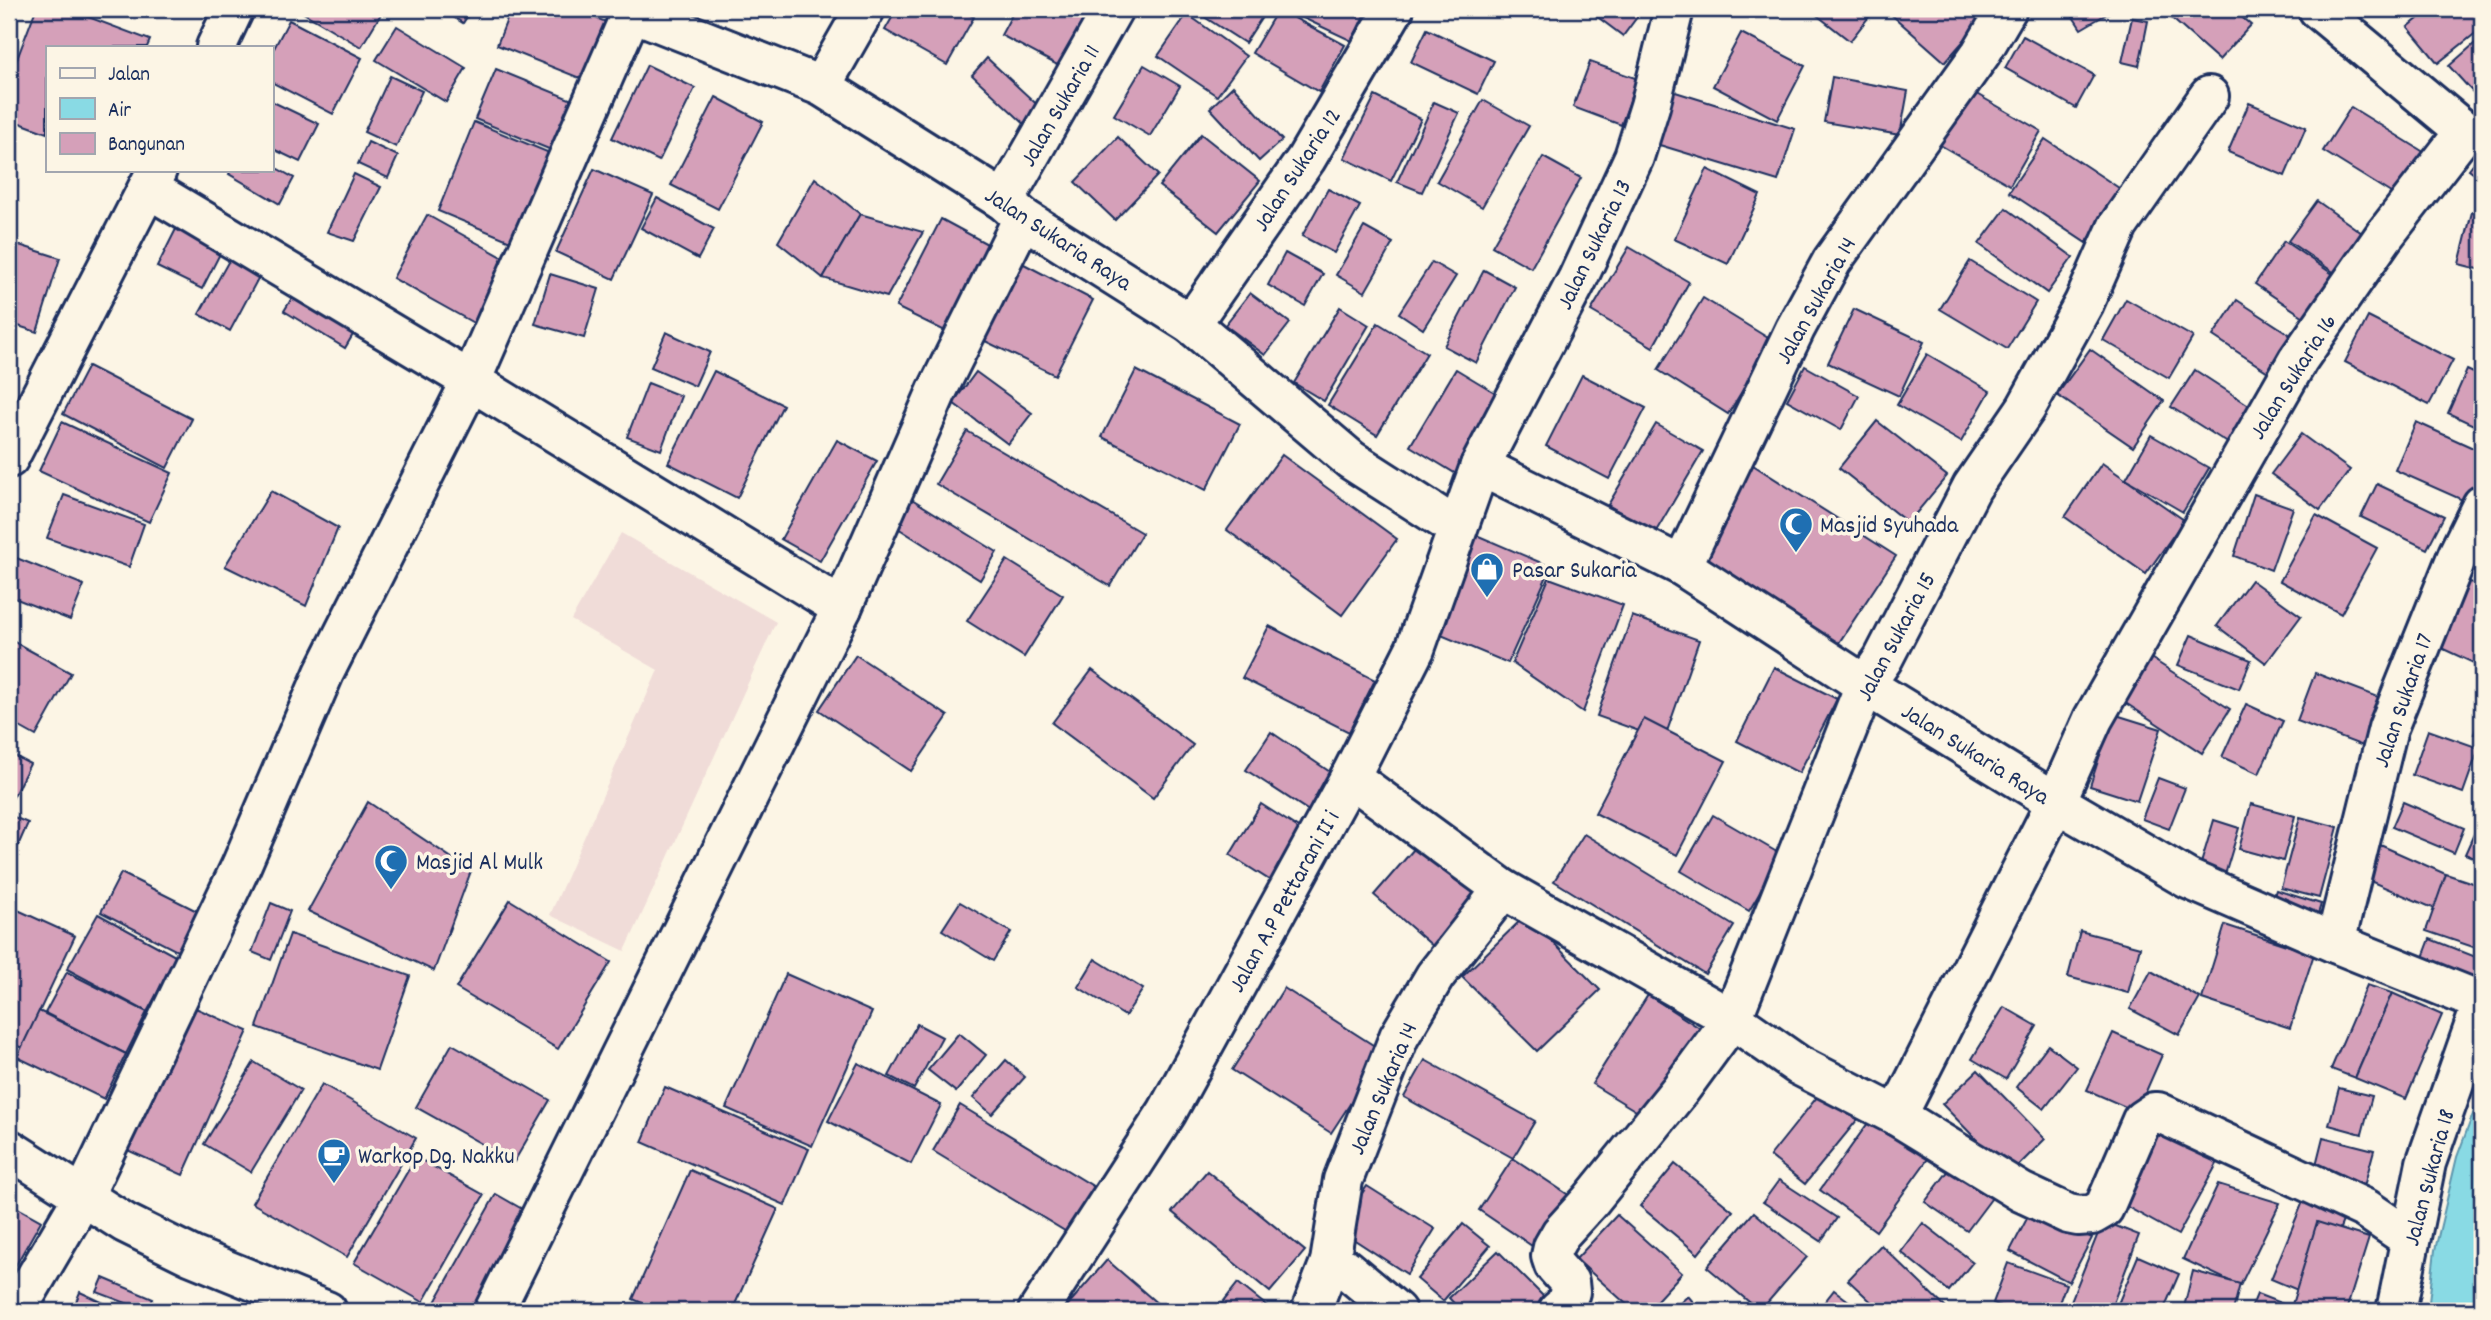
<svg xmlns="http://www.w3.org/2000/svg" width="2491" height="1320" viewBox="0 0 2491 1320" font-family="Dekko,sans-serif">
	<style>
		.built { fill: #f0dcd8 }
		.water { fill: #89dae4; stroke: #5d96ae; stroke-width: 2 }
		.building { fill: #d5a0b9; stroke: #1b2f5e; stroke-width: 2 }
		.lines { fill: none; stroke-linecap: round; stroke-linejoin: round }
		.minor-casing { stroke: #1b2f5e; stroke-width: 44 }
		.tertiary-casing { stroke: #1b2f5e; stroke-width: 44 }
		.minor { stroke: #fcf5e5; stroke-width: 38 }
		.tertiary { stroke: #fcf5e5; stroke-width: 38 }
		.labels { text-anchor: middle; stroke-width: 7; stroke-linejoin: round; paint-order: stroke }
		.street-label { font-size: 24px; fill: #1b2f5e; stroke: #fcf5e5 }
		.poi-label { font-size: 24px; fill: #1b2f5e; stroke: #fcf5e5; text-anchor: start }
	</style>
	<rect width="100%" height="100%" fill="#fcf5e5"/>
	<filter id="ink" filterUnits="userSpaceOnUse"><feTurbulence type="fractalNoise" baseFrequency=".0143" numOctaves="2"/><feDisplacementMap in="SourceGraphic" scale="14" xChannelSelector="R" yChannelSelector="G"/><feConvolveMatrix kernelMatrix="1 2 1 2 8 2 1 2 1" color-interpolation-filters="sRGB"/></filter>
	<g filter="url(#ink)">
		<path class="built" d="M621 533 776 622 625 951 550 915 658 670 571 620Z"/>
		<path class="water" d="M2482 1090V1311H2428L2435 1250 2457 1157Z"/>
		<g class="building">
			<path d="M36 9H67L150 40 147 47H47V133L9 119V80Z"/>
			<path d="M297 9H384L361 47Z"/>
			<path d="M441 9H472L463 23Z"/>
			<path d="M511 9H572L609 23 587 81 497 45Z"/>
			<path d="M897 9H959L974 17 947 65 885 30Z"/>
			<path d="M1015 9H1077L1104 23 1076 75 1001 35Z"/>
			<path d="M1192 9H1263L1266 11 1245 43Z"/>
			<path d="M1278 9 1345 45 1319 92 1252 53Z"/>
			<path d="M1284 9H1367L1352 41Z"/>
			<path d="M1587 9H1643L1623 36Z"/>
			<path d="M1809 9H1875L1850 41Z"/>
			<path d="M1885 9H1987L1990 11 1945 62Z"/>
			<path d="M2068 9H2115L2081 29Z"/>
			<path d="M2174 9H2232L2251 25 2219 60 2168 15Z"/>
			<path d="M2430 9H2482V28L2438 63 2408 27Z"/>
			<path d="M1187 14 1246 56 1217 96 1158 56Z"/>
			<path d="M2132 18 2148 21 2139 66 2122 62Z"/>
			<path d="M289 20 362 58 333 114 271 82V54Z"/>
			<path d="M397 26 466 68 446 102 376 60Z"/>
			<path d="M1427 29 1494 61 1478 94 1411 62Z"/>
			<path d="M1741 33 1805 66 1777 120 1713 86Z"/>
			<path d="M2023 36 2094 75 2076 108 2005 68Z"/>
			<path d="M2482 37V96L2479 99 2449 66Z"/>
			<path d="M987 58 1045 112 1030 129 972 75Z"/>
			<path d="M1590 62 1638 79 1621 125 1573 107Z"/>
			<path d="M647 65 695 88 659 161 612 138Z"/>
			<path d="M1144 65 1180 86 1150 136 1114 115Z"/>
			<path d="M496 69 582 104 561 154 475 119Z"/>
			<path d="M390 76 422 91 396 147 364 132Z"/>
			<path d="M1832 77 1908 91 1900 135 1824 122Z"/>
			<path d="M1959 84 2041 131 2010 185 1928 138Z"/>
			<path d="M1233 86 1282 140 1259 161 1210 108Z"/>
			<path d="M1669 90 1795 129 1778 181 1653 143Z"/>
			<path d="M1375 96 1421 119 1391 181 1344 158Z"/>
			<path d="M716 97 763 122 718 209 671 185Z"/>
			<path d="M1483 100 1529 126 1482 207 1437 181Z"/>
			<path d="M271 101 319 124 300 162 271 148Z"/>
			<path d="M1434 102 1459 113 1422 192 1397 182Z"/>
			<path d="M2249 103 2306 127 2285 176 2228 152Z"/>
			<path d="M2351 107 2435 159 2407 203 2323 151Z"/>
			<path d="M474 122 557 156 520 245 438 211Z"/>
			<path d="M1201 134 1260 181 1218 232 1159 186Z"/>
			<path d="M1118 137 1158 175 1115 220 1075 182Z"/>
			<path d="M2045 139 2122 190 2086 243 2009 192Z"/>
			<path d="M368 142 398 156 388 178 358 164Z"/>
			<path d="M2482 152V179L2469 169Z"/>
			<path d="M1543 157 1581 178 1531 268 1492 246Z"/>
			<path d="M271 165 294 178 280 204 229 174 231 170H271Z"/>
			<path d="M594 169 653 195 614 279 556 252Z"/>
			<path d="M1707 169 1760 195 1728 264 1674 239Z"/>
			<path d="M354 174 381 187 354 241 327 232Z"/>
			<path d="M815 178 860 214 823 278 778 242Z"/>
			<path d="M1328 189 1360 206 1334 253 1302 236Z"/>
			<path d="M657 198 714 229 698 259 641 228Z"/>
			<path d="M2317 201 2376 243 2348 282 2288 241Z"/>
			<path d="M2006 208 2073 257 2047 293 1979 244Z"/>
			<path d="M2472 212 2482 214V270L2459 264Z"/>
			<path d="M860 214 923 232 887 297 823 278Z"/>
			<path d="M183 215 228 238 202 289 157 267Z"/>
			<path d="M427 215 513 263 479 326 393 278Z"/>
			<path d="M941 219 991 246 947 332 896 307Z"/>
			<path d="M1364 227 1393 243 1365 292 1336 275Z"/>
			<path d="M2284 241 2346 283 2316 325 2255 284Z"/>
			<path d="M16 244 60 258 37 332 9 323V268Z"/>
			<path d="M1629 247 1689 282 1653 347 1591 311Z"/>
			<path d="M1285 253 1323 274 1305 306 1268 285Z"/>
			<path d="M232 255 262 271 230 331 199 314Z"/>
			<path d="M1970 261 2036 302 2007 349 1940 309Z"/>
			<path d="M1432 262 1456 276 1423 329 1399 313Z"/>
			<path d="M1022 263 1093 300 1055 375 983 340Z"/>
			<path d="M1484 270 1515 287 1476 363 1444 346Z"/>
			<path d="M550 274 599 289 584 338 535 324Z"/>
			<path d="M300 285 361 321 345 348 284 311Z"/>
			<path d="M1250 293 1290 323 1265 355 1225 325Z"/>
			<path d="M1703 298 1773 341 1728 414 1658 370Z"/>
			<path d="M2126 299 2193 337 2169 378 2103 340Z"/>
			<path d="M2237 300 2303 343 2279 379 2213 336Z"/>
			<path d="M1340 307 1369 325 1324 401 1294 383Z"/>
			<path d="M1854 309 1924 342 1899 396 1828 363Z"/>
			<path d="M2368 317 2453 360 2429 405 2345 362Z"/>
			<path d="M1378 323 1427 353 1377 435 1328 405Z"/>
			<path d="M666 332 710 352 695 386 651 367Z"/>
			<path d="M2090 349 2164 401 2133 447 2057 395Z"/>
			<path d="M1927 354 1990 391 1961 442 1897 405Z"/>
			<path d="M88 366 192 419 167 468 63 414Z"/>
			<path d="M1805 366 1859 396 1841 430 1787 400Z"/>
			<path d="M1456 369 1504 398 1458 475 1410 446Z"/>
			<path d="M1136 370 1240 424 1206 490 1102 437Z"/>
			<path d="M2195 370 2258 411 2234 447 2171 407Z"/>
			<path d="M2467 370 2482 377V429L2448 413Z"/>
			<path d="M714 371 783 405 737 498 668 463Z"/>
			<path d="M976 372 1032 413 1008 444 953 403Z"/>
			<path d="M1582 375 1646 408 1609 479 1546 446Z"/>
			<path d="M648 383 681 396 661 450 627 437Z"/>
			<path d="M1877 421 1947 476 1908 523 1839 468Z"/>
			<path d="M62 422 172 473 149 522 39 471Z"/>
			<path d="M2416 422 2482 452V491L2476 506 2395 470Z"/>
			<path d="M1656 424 1703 451 1655 533 1608 505Z"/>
			<path d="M967 431 1142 533 1110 586 936 484Z"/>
			<path d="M2301 434 2350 470 2320 510 2271 474Z"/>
			<path d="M2151 435 2209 468 2183 512 2126 479Z"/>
			<path d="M837 440 877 461 820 561 781 539Z"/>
			<path d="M1282 455 1397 539 1342 615 1227 530Z"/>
			<path d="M2102 463 2184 520 2146 574 2065 517Z"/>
			<path d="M1753 465 1896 556 1838 644 1697 552Z"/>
			<path d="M2377 484 2444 516 2427 549 2361 517Z"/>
			<path d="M271 491 338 528 306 606 225 566Z"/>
			<path d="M2254 494 2293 508 2271 570 2234 556Z"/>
			<path d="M64 495 144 524 129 567 47 538Z"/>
			<path d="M907 496 997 552 980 580 890 523Z"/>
			<path d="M2316 515 2377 548 2341 614 2280 581Z"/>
			<path d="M1460 528 1551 567 1508 663 1429 630Z"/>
			<path d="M2482 549V573L2473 569Z"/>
			<path d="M9 555 84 585 70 620 9 596Z"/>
			<path d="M1007 560 1063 595 1024 657 967 621Z"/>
			<path d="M1549 578 1623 605 1583 712 1512 663Z"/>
			<path d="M2251 580 2301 616 2266 663 2217 626Z"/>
			<path d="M2468 581 2482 587V667L2439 647Z"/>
			<path d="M1632 616 1699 640 1664 740 1597 716Z"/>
			<path d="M1269 626 1375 680 1349 732 1242 678Z"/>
			<path d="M2191 635 2251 660 2239 689 2178 665Z"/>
			<path d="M9 639 71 673 36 736 9 721Z"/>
			<path d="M856 655 948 716 911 771 819 710Z"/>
			<path d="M2146 655 2230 709 2202 753 2118 698Z"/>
			<path d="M1774 667 1837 699 1799 773 1737 741Z"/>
			<path d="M1092 670 1193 745 1153 798 1052 723Z"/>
			<path d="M2315 673 2381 698 2363 746 2297 721Z"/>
			<path d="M2246 704 2283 721 2259 774 2222 757Z"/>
			<path d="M2482 712V736L2474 734Z"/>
			<path d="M2113 714 2161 729 2137 801 2090 786Z"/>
			<path d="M1644 719 1726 761 1677 855 1595 813Z"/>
			<path d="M2428 730 2479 748 2463 793 2412 775Z"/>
			<path d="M1271 732 1339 778 1315 815 1246 770Z"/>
			<path d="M9 753 30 764 9 805Z"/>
			<path d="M2158 778 2185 788 2169 829 2142 819Z"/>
			<path d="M368 802 471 871 434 971 308 911Z"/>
			<path d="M2403 802 2464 828 2454 853 2392 827Z"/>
			<path d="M1261 804 1303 831 1271 881 1230 855Z"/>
			<path d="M2251 804 2295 816 2283 861 2239 849Z"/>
			<path d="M9 815 28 823 9 866Z"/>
			<path d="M1713 815 1782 855 1749 911 1681 871Z"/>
			<path d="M2482 816V861L2465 854Z"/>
			<path d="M2300 817 2338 827 2319 898 2281 888Z"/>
			<path d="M2214 820 2239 828 2224 878 2199 870Z"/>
			<path d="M1427 834 1495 893 1442 954 1374 895Z"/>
			<path d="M1584 834 1734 926 1705 974 1554 881Z"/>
			<path d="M2378 844 2450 876 2435 909 2363 878Z"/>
			<path d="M121 873 199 912 179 952 101 912Z"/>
			<path d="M2446 874 2482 886V940L2479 949 2426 931Z"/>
			<path d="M2276 890 2321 904 2315 924 2269 909Z"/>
			<path d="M510 900 611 962 558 1049 456 988Z"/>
			<path d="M960 902 1011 932 993 961 942 930Z"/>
			<path d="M271 903 290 911 271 960 252 952Z"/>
			<path d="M9 906 75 936 22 1048 9 1042Z"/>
			<path d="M98 914 177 957 147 1012 67 969Z"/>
			<path d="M1526 915 1600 990 1537 1051 1462 977Z"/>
			<path d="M2225 925 2314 954 2290 1028 2202 999Z"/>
			<path d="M2080 931 2140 947 2128 993 2068 977Z"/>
			<path d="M290 934 410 976 377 1070 257 1027Z"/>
			<path d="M2430 939 2481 959 2468 994 2416 976Z"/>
			<path d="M1095 959 1143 989 1125 1016 1078 987Z"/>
			<path d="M2151 971 2200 998 2179 1035 2130 1009Z"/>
			<path d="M67 972 147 1012 126 1054 45 1013Z"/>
			<path d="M786 974 872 1012 812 1146 726 1108Z"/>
			<path d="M2367 985 2392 993 2355 1078 2331 1069Z"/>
			<path d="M1284 988 1384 1052 1331 1133 1232 1070Z"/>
			<path d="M2392 993 2442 1015 2406 1099 2355 1078Z"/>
			<path d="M1648 995 1701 1029 1646 1117 1592 1084Z"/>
			<path d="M191 1006 248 1031 183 1175 125 1149Z"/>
			<path d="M2004 1007 2037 1026 2006 1079 1972 1059Z"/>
			<path d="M39 1011 126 1054 104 1099 17 1057Z"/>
			<path d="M917 1024 942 1037 914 1089 889 1076Z"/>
			<path d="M959 1033 986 1055 956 1092 928 1070Z"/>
			<path d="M2113 1033 2162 1055 2137 1112 2087 1090Z"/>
			<path d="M452 1044 550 1100 514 1162 416 1107Z"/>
			<path d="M2048 1045 2077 1067 2044 1109 2016 1087Z"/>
			<path d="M1006 1060 1025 1077 992 1114 973 1098Z"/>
			<path d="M1425 1060 1535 1121 1513 1158 1404 1097Z"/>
			<path d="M254 1062 301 1090 251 1172 204 1144Z"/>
			<path d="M858 1063 941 1105 911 1164 828 1121Z"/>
			<path d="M1978 1070 2045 1139 2010 1174 1942 1104Z"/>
			<path d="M322 1084 416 1138 347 1257 252 1203Z"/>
			<path d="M665 1087 809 1149 785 1205 642 1142Z"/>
			<path d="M2339 1088 2372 1096 2362 1134 2329 1125Z"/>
			<path d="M1822 1091 1858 1119 1805 1184 1770 1156Z"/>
			<path d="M960 1105 1106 1194 1078 1239 933 1151Z"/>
			<path d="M1873 1116 1930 1156 1876 1231 1820 1190Z"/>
			<path d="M2158 1119 2223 1153 2178 1235 2115 1200Z"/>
			<path d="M2323 1137 2374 1150 2363 1190 2313 1177Z"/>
			<path d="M416 1157 484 1195 423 1302 354 1263Z"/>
			<path d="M1959 1157 2000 1187 1967 1231 1925 1202Z"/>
			<path d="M1513 1158 1570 1196 1535 1248 1479 1210Z"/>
			<path d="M1675 1164 1733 1211 1698 1254 1640 1206Z"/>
			<path d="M690 1170 778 1209 732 1311H660L633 1299Z"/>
			<path d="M1207 1171 1305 1251 1270 1292 1172 1212Z"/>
			<path d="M1779 1180 1837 1218 1821 1241 1763 1202Z"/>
			<path d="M2218 1184 2280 1203 2240 1286 2183 1259Z"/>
			<path d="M1367 1186 1435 1229 1407 1274 1338 1229Z"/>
			<path d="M2309 1187 2350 1204 2312 1296 2271 1279Z"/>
			<path d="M496 1194 531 1214 476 1311H451L435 1302Z"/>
			<path d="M9 1203 41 1221 9 1277Z"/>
			<path d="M2033 1207 2092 1238 2069 1282 2010 1251Z"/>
			<path d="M1754 1212 1807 1257 1760 1311 1707 1267Z"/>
			<path d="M1617 1215 1682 1273 1647 1311H1634L1576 1259Z"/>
			<path d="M2103 1221 2139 1235 2110 1311H2067Z"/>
			<path d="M2317 1222 2369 1238 2346 1311H2290Z"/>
			<path d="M1923 1223 1973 1262 1949 1291 1901 1252Z"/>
			<path d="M1463 1224 1490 1246 1443 1301 1417 1279Z"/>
			<path d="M1881 1245 1949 1311H1881L1848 1280Z"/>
			<path d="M1498 1251 1550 1303 1541 1311H1461L1449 1298Z"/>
			<path d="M2138 1256 2179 1274 2163 1311H2115Z"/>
			<path d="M1107 1260 1166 1311H1073L1067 1306Z"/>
			<path d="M2008 1263 2066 1284 2056 1311H2014L1993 1303Z"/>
			<path d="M2193 1271 2240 1284 2233 1311H2183Z"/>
			<path d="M103 1278 153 1299 147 1311 97 1292Z"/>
			<path d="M1238 1283 1273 1311H1216Z"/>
			<path d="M1834 1290 1862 1311H1822L1819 1309Z"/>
			<path d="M80 1292 121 1311H72Z"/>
			<path d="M2257 1294 2296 1309 2295 1311H2250Z"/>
			<path d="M1688 1296 1701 1311H1671Z"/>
		</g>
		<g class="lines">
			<g class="minor-casing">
				<g id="minor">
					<path d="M625 9 821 86 1004 201 1023 218 1191 324 1351 460 1457 528"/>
					<path d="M216 47 234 9"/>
					<path d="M821 86 865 9"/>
					<path d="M148 188 471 381 842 608"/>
					<path d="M1004 201 1113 9"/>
					<path d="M1191 324 1306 159 1394 9"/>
					<path d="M9 458 157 170"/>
					<path d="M1480 466 1682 566 1865 685 2056 802 2188 879 2335 943 2482 1002"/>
					<path d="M1682 566 1795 329 1832 261 1981 53 2007 9"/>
					<path d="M1350 777 1503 889 1732 1019 1798 1065 1897 1116 2021 1192 2068 1214 2078 1216 2092 1215 2104 1208 2142 1120 2154 1112H2158L2366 1209 2410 1239"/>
					<path d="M2335 943 2388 728 2458 554 2482 505"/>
					<path d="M1897 1116 2056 802 2093 719 2298 360 2384 236 2460 138 2461 128 2318 9"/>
					<path d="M1330 1262 1346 1269 1396 1311"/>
					<path d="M16 1311 84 1195 241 866 324 673 471 381 633 9"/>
					<path d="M494 1311 842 608 937 391 1023 218"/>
					<path d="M1038 1311 1167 1112 1350 777 1415 649 1480 466 1578 278 1634 157 1650 106 1674 9"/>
					<path d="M1311 1311 1330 1262 1343 1180 1399 1037 1435 976 1503 889"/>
					<path d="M1558 1311 1565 1305 1570 1292 1569 1282 1554 1265 1551 1256 1553 1247 1561 1233 1590 1201 1680 1090 1732 1019 1865 685 1883 659 1972 487 2026 408 2084 303 2118 226 2209 96"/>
					<path d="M2396 1311 2426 1163 2482 1004"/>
				</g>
			</g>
			<g class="tertiary-casing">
				<path id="tertiary" d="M9 1149 125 1223 192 1256 327 1311"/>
			</g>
			<use href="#minor" class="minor"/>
			<use href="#tertiary" class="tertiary"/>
		</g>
	</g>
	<defs>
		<g id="mosque-pin" transform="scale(1.75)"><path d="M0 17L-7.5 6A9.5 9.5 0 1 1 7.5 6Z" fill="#1f6fb2" stroke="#fcf5e5"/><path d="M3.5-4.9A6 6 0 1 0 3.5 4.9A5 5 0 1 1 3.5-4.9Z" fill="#fff"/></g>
		<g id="shop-pin" transform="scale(1.75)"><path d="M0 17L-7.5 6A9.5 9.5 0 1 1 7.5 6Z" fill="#1f6fb2" stroke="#fcf5e5"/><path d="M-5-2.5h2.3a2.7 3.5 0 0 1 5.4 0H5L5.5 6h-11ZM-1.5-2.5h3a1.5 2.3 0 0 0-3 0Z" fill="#fff"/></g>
		<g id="cafe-pin" transform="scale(1.75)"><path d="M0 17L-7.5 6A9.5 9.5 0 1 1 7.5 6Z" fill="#1f6fb2" stroke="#fcf5e5"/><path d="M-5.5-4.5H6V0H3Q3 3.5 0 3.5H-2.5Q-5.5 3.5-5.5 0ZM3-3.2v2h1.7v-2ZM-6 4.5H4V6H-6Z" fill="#fff"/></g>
	</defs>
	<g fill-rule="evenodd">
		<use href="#mosque-pin" x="1796" y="524"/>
		<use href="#shop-pin" x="1487" y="569"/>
		<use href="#mosque-pin" x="391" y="861"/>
		<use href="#cafe-pin" x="334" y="1155"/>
	</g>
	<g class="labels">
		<g class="street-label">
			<text transform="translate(1059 105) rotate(-60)" y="8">Jalan Sukaria 11</text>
			<text transform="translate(1296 169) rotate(-57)" y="8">Jalan Sukaria 12</text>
			<text transform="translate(1059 238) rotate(33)" y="8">Jalan Sukaria Raya</text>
			<text transform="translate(1593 244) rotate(-64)" y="8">Jalan Sukaria 13</text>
			<text transform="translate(1815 300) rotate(-61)" y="8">Jalan Sukaria 14</text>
			<text transform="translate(2292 376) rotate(-58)" y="8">Jalan Sukaria 16</text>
			<text transform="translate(1895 636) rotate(-62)" y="8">Jalan Sukaria 15</text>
			<text transform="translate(2402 700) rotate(-71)" y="8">Jalan Sukaria 17</text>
			<text transform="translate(1976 753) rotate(32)" y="8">Jalan Sukaria Raya</text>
			<text transform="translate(1283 901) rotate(-61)" y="8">Jalan A.P Pettarani II i</text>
			<text transform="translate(1382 1088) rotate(-67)" y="8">Jalan Sukaria 14</text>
			<text transform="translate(2428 1177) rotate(-75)" y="8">Jalan Sukaria 18</text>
		</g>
		<g class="poi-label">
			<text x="1820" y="532">Masjid Syuhada</text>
			<text x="1512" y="577">Pasar Sukaria</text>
			<text x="416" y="869">Masjid Al Mulk</text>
			<text x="358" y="1163">Warkop Dg. Nakku</text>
		</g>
	</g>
	<rect width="2491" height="1320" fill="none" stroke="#fcf5e5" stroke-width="35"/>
	<rect x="18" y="18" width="2456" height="1285" fill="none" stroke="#1b2f5e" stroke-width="2.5" filter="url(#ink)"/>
	<rect x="46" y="46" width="228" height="126" fill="#fcf5e5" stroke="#a2a6af" stroke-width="2"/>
	<rect x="60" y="68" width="35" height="10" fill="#fcf5e5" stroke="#a2a6af" stroke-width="2"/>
	<text x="108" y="80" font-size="21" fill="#1b2f5e">Jalan</text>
	<rect x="60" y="98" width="35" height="21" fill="#89dae4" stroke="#a2a6af" stroke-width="2"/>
	<text x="108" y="116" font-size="21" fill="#1b2f5e">Air</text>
	<rect x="60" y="133" width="35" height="21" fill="#d5a0b9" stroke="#a2a6af" stroke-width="2"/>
	<text x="108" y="150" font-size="21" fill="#1b2f5e">Bangunan</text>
</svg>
